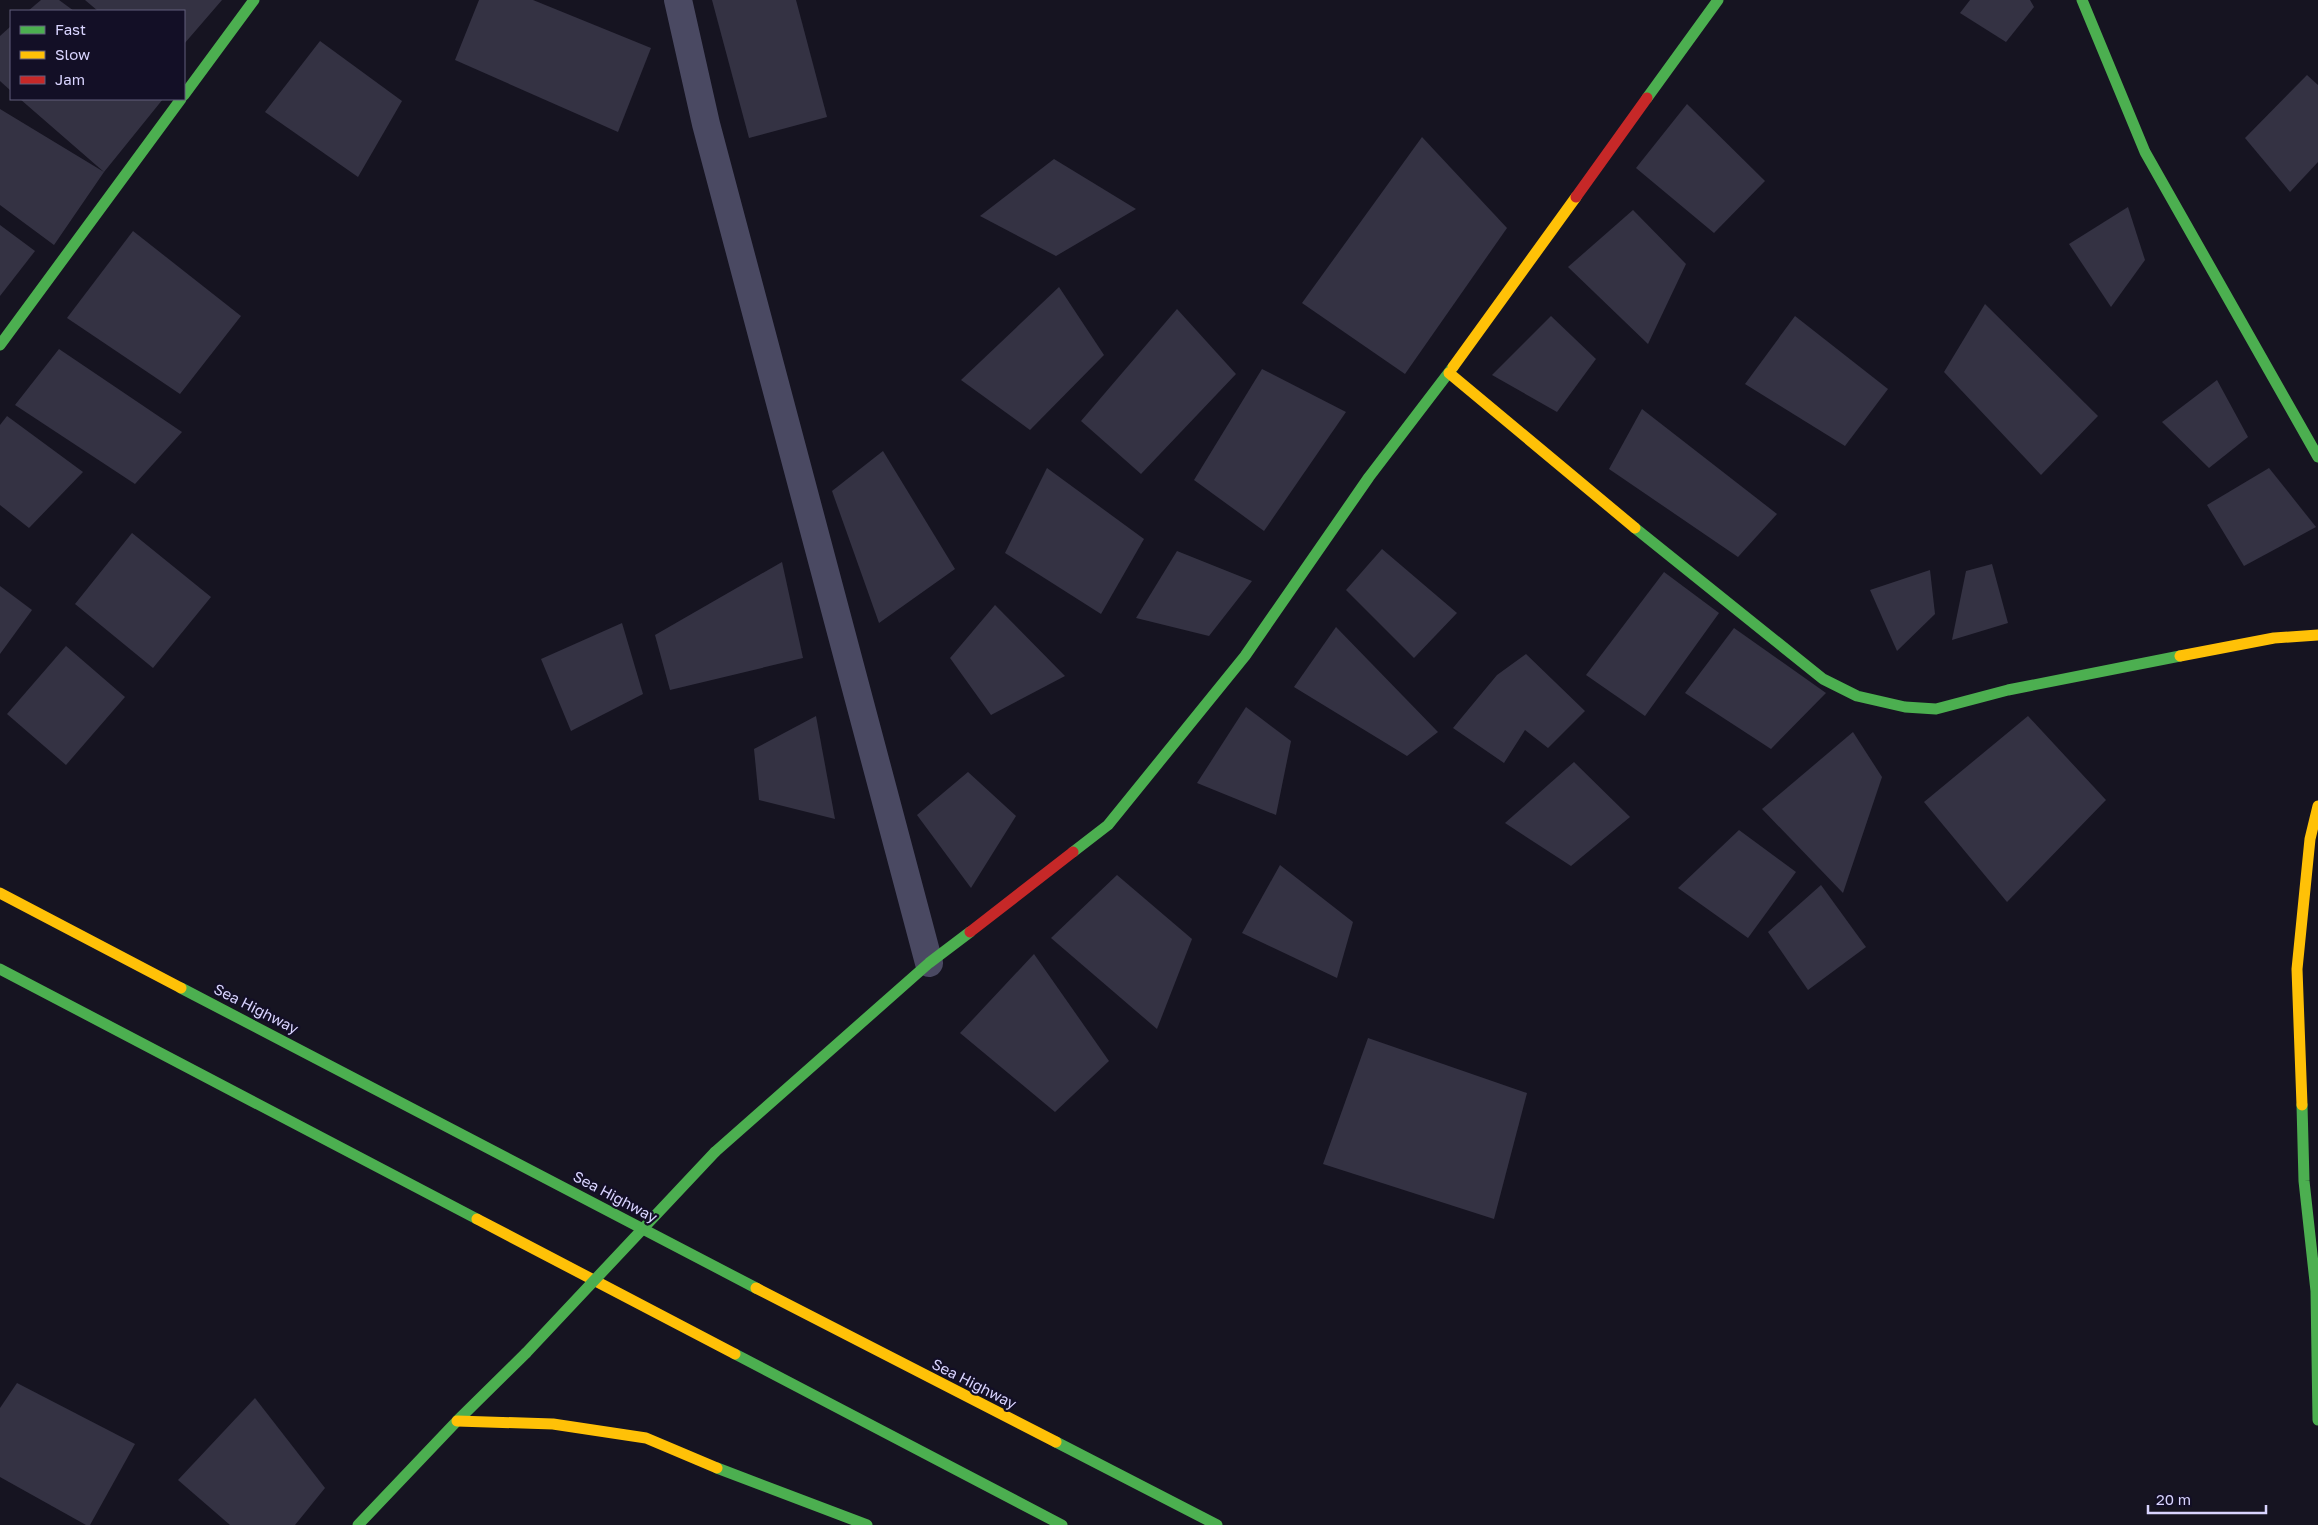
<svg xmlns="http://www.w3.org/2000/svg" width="2318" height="1525" viewBox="0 0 2318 1525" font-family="'Golos Text',sans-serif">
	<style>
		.building { fill: #343243 }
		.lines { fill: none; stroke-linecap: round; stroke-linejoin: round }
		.street { stroke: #4a4962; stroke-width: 28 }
		.fast { stroke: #4caf50; stroke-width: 11 }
		.slow { stroke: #ffc107; stroke-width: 11 }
		.jam { stroke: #c62828; stroke-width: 11 }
		.fast-bridge { stroke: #4caf50; stroke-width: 11 }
		.labels { text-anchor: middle; stroke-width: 4.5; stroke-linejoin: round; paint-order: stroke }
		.street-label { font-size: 15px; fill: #d9d4ff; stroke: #130f26 }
	</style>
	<rect width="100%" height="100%" fill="#161421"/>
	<g class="building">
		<path d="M41 0H59L74 11H28Z"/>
		<path d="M85 0H222L184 44V11H98Z"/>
		<path d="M479 0H533L651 48 618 132 455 60Z"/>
		<path d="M712 0H796L827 117 749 138Z"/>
		<path d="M1970 0H2030L2034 7 2006 42 1960 13Z"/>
		<path d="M11 26V91L0 81V36Z"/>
		<path d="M320 41 402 101 358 177 265 112Z"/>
		<path d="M2307 75 2318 85V162L2290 192 2245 138Z"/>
		<path d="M20 99H163L104 172 54 245 0 205V109L104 172Z"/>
		<path d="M1687 104 1765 181 1714 233 1636 168Z"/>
		<path d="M1422 137 1507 228 1405 374 1302 303Z"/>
		<path d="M1054 159 1136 209 1056 256 980 216Z"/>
		<path d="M2128 207 2145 260 2111 307 2069 244Z"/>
		<path d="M1633 210 1686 264 1648 344 1568 267Z"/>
		<path d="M0 225 35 251 0 296Z"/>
		<path d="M133 231 241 316 180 394 67 318Z"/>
		<path d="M1059 287 1104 355 1030 430 961 380Z"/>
		<path d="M1985 304 2098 416 2041 475 1944 372Z"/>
		<path d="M1177 309 1236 374 1141 474 1081 421Z"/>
		<path d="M1551 316 1596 359 1557 412 1492 375Z"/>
		<path d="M1795 316 1888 389 1845 446 1745 384Z"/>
		<path d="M59 349 182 432 135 484 15 405Z"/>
		<path d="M1262 369 1346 412 1264 531 1194 480Z"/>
		<path d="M2217 380 2248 437 2209 468 2162 422Z"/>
		<path d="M1642 409 1777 514 1738 557 1609 469Z"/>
		<path d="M7 416 83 472 29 528 0 505V425Z"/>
		<path d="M883 451 955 569 879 623 832 491Z"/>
		<path d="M1047 468 1144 539 1101 614 1005 553Z"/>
		<path d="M2269 468 2316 527 2244 566 2207 505Z"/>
		<path d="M132 533 211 597 153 668 75 604Z"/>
		<path d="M1382 549 1457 613 1414 658 1346 590Z"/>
		<path d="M1177 551 1252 581 1209 636 1136 618Z"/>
		<path d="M782 562 803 658 670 690 655 635Z"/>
		<path d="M1992 564 2008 623 1952 640 1966 571Z"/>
		<path d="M1930 570 1935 614 1897 651 1870 590Z"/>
		<path d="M1664 572 1719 613 1645 716 1586 675Z"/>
		<path d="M0 586 32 610 0 654Z"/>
		<path d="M995 605 1065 676 991 715 950 658Z"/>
		<path d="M622 623 643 694 571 731 541 659Z"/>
		<path d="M1336 627 1438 732 1407 756 1294 687Z"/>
		<path d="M1734 628 1826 693 1771 749 1685 693Z"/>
		<path d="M66 646 125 697 66 765 7 714Z"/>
		<path d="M1526 654 1585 711 1548 748 1525 730 1504 763 1453 728 1497 675Z"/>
		<path d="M1246 707 1291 741 1276 815 1197 783Z"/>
		<path d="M816 716 835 819 759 800 754 749Z"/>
		<path d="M2028 716 2106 800 2007 902 1924 802Z"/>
		<path d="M1853 732 1882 777 1843 893 1762 809Z"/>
		<path d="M1574 762 1630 817 1571 866 1505 823Z"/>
		<path d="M968 772 1016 816 971 888 917 815Z"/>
		<path d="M1739 830 1796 872 1748 938 1678 888Z"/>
		<path d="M1280 865 1353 922 1337 978 1242 933Z"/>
		<path d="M1117 875 1192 939 1157 1029 1051 938Z"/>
		<path d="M1821 885 1866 947 1808 990 1768 932Z"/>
		<path d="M1034 954 1109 1061 1055 1112 960 1033Z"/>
		<path d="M1368 1038 1527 1093 1494 1219 1323 1164Z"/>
		<path d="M17 1383 135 1444 90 1525H86L0 1477V1408Z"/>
		<path d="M255 1398 325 1488 295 1525H230L178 1480Z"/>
	</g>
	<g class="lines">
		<path class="street" d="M678 0 706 124 929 963"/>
		<g class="fast">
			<path d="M2082 0 2145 152 2318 457"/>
			<path d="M184 95 254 0"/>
			<path d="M1647 98 1718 0"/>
			<path d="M0 345 181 99"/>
			<path d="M1635 528 1823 679 1857 696 1905 707 1936 709 2008 690 2180 656"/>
			<path d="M1073 852 1108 825 1245 656 1369 477 1453 367"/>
			<path d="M0 969 477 1219"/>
			<path d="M181 988 756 1288"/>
			<path d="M2302 1105 2304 1181 2316 1291 2318 1420"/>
			<path d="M715 1152 929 963 970 932"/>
			<path d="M735 1354 1062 1525"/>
			<path d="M1056 1442 1217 1525"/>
			<path d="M717 1468 867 1525"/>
			<path d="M358 1525 457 1421 526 1353"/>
		</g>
		<g class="slow">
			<path d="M1453 367 1576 197"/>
			<path d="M1449 373 1635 528"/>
			<path d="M2180 656 2274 638 2318 635"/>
			<path d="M0 893 181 988"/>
			<path d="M2302 1105 2297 969 2310 839 2318 806"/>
			<path d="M477 1219 735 1354"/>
			<path d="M756 1288 1056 1442"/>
			<path d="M457 1421 553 1424 646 1438 717 1468"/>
		</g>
		<g class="jam">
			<path d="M1576 197 1647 98"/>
			<path d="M970 932 1073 852"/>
		</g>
		<path class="fast-bridge" d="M526 1353 715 1152"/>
	</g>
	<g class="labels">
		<g class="street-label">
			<text transform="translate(256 1009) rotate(27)" y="5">Sea Highway</text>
			<text transform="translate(615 1197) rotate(28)" y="5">Sea Highway</text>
			<text transform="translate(974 1384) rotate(27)" y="5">Sea Highway</text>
		</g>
	</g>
	<rect x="10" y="10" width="175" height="90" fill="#130f26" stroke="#625e7d"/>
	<rect x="20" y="26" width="25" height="8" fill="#4caf50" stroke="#625e7d"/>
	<text x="55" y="35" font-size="15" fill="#d9d4ff">Fast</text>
	<rect x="20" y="51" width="25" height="8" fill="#ffc107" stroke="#625e7d"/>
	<text x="55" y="60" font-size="15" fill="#d9d4ff">Slow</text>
	<rect x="20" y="76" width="25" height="8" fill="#c62828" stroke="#625e7d"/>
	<text x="55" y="85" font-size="15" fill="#d9d4ff">Jam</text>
	<path d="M2148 1505v8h118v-8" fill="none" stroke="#d9d4ff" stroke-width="2.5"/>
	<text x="2156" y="1505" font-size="15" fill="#d9d4ff" stroke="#130f26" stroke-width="4" paint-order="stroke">20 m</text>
</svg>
